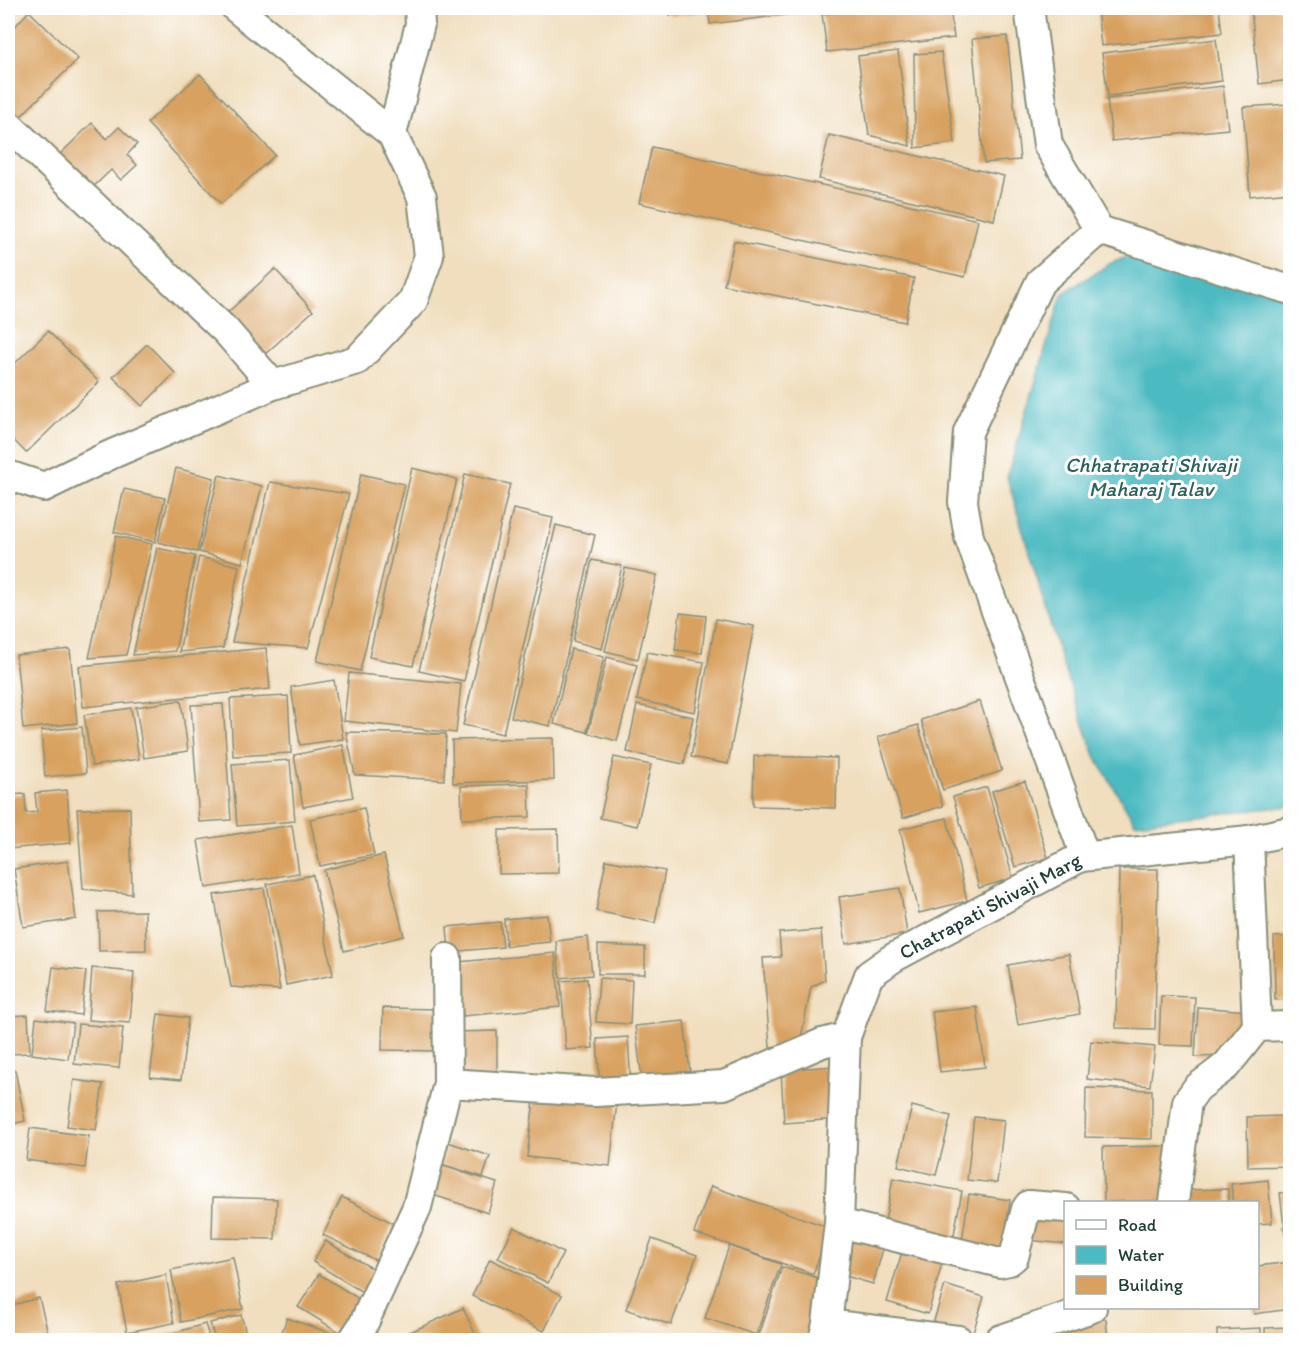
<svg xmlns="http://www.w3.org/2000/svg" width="1298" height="1348" viewBox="0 0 1298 1348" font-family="Itim,sans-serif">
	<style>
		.water { fill: #4bbac1; stroke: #357c7a; stroke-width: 1.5 }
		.building { fill: #d8a15f }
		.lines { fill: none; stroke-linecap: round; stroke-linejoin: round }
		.street-casing { stroke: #888e79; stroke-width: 32 }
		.street { stroke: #fff; stroke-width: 28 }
		.labels { text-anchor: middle; stroke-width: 6; stroke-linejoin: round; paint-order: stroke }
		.street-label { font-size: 20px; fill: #1f3d34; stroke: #fff }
		.water-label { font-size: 21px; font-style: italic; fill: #2c625e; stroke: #fff }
	</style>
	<rect width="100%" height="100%" fill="#fff"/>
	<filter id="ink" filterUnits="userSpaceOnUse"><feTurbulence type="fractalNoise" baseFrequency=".0167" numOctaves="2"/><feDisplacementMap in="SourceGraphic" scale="12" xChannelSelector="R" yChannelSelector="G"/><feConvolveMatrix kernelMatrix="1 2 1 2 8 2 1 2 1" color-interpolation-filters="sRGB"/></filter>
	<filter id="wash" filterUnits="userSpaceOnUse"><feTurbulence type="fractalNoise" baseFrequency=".008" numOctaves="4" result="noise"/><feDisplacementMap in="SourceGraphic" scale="24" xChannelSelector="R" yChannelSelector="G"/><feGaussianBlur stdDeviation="1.35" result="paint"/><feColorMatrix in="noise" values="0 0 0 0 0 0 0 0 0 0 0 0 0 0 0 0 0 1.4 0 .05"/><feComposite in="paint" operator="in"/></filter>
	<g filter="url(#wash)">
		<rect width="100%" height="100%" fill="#f0debe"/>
		<path class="water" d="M1144 251 1290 294V806L1135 823 1095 756 1062 663 1007 477 1062 294 1111 263Z"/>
		<g id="blocks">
			<g class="building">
				<path d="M669 8H706L707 11 670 16Z"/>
				<path d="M708 8H835V9L710 24Z"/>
				<path d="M880 8H950L954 38 827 52 822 14Z"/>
				<path d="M1097 8H1219L1222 33 1101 46Z"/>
				<path d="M1251 8H1290V80L1259 84Z"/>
				<path d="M29 11 78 59 17 120 8 111V34Z"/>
				<path d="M1007 36 1020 160 984 163 972 39Z"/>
				<path d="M1216 39 1222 81 1108 96 1102 53Z"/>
				<path d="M898 51 910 146 869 135 858 56Z"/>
				<path d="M941 52 955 143 915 148 914 54Z"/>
				<path d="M200 74 275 155 221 204 147 123Z"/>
				<path d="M1223 86 1228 129 1112 141 1107 99Z"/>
				<path d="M1289 104 1290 192 1250 196 1243 107Z"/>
				<path d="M92 123 107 139 119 127 137 144 127 155 137 165 121 180 111 170 86 194 54 160Z"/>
				<path d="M829 135 1004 176 994 220 819 179Z"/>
				<path d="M652 147 978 220 965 277 639 203Z"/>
				<path d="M734 241 914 278 905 322 724 285Z"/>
				<path d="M275 269 313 311 264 355 226 314Z"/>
				<path d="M48 331 99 382 26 453 8 434V370Z"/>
				<path d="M147 344 175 373 142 406 113 377Z"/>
				<path d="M176 468 214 478 197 552 158 542Z"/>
				<path d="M412 468 457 479 413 666 369 657Z"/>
				<path d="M361 474 404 484 360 671 317 661Z"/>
				<path d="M465 474 510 484 464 681 419 671Z"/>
				<path d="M219 475 262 486 242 563 199 552Z"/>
				<path d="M270 482 349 494 308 648 232 642Z"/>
				<path d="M124 489 165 498 155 542 114 532Z"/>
				<path d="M513 509 553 518 503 734 463 725Z"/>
				<path d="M556 525 595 535 550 726 511 717Z"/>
				<path d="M116 536 152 544 126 655 89 658Z"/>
				<path d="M157 548 195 556 175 651 133 655Z"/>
				<path d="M199 557 239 566 223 648 179 652Z"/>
				<path d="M592 560 622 566 602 649 573 641Z"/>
				<path d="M625 568 657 575 638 659 605 651Z"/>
				<path d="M680 613 706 616 702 653 675 650Z"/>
				<path d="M716 619 754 626 728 764 691 757Z"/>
				<path d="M266 648 270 689 83 707 79 666Z"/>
				<path d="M70 649 77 723 23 729 16 655Z"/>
				<path d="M571 649 604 657 587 732 554 724Z"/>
				<path d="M647 652 704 662 695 712 637 700Z"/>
				<path d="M607 657 637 665 617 741 588 733Z"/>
				<path d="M349 673 461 684 456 733 344 721Z"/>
				<path d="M334 680 343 739 300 745 291 687Z"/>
				<path d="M8 687H9L11 723H8Z"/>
				<path d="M288 696 291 753 233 756 230 699Z"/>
				<path d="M181 700 188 751 144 758 136 707Z"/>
				<path d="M980 701 1002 771 943 790 921 720Z"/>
				<path d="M223 704 231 820 199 822 191 705Z"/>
				<path d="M637 705 693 717 684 764 627 752Z"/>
				<path d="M131 708 139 759 92 766 84 715Z"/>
				<path d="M918 725 943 806 903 818 878 737Z"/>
				<path d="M82 727 86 773 45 777 41 731Z"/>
				<path d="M346 732 446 734 444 780 355 775Z"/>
				<path d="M553 738 554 780 453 783 452 740Z"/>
				<path d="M343 745 353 797 303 807 294 755Z"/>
				<path d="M754 756 837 758 836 808 753 806Z"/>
				<path d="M614 757 651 765 637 826 600 818Z"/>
				<path d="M290 760 295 821 237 826 232 764Z"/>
				<path d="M1025 781 1048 858 1015 867 992 791Z"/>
				<path d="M529 784 530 817 462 819 461 786Z"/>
				<path d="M987 787 1013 878 979 888 953 797Z"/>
				<path d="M67 790 71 843 8 849V795L25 794 26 813 37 812 35 793Z"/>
				<path d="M130 808 132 894 83 889 77 809Z"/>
				<path d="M364 808 374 855 320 866 310 819Z"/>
				<path d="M947 818 967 901 919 913 900 829Z"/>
				<path d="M292 825 299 873 206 888 198 840Z"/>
				<path d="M558 829 559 873 499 874V830Z"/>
				<path d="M384 855 404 936 344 951 324 870Z"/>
				<path d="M606 860 665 871 655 923 596 911Z"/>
				<path d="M68 861 76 919 23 927 14 869Z"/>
				<path d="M1119 869H1158L1155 1029 1116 1028Z"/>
				<path d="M313 875 333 975 286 985 267 884Z"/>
				<path d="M264 888 280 990 231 987 214 895Z"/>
				<path d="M900 888 907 934 846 944 839 897Z"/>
				<path d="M145 911 146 950 99 951 98 912Z"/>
				<path d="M547 915 550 942 506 946 504 919Z"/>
				<path d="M500 922 503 947 449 952 447 927Z"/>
				<path d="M821 930 825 980 811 987 800 1043 770 1047 763 958 781 957 779 933Z"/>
				<path d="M1290 936V999L1275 1000 1274 937Z"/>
				<path d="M588 937 592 975 560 978 556 941Z"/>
				<path d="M598 945 645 947V974H598Z"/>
				<path d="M555 953 560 1007 463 1016 458 962Z"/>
				<path d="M1069 954 1080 1014 1018 1025 1008 965Z"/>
				<path d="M53 967 86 971 81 1015 47 1011Z"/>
				<path d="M92 968 134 972 130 1023 88 1020Z"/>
				<path d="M599 978 632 980 630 1024 596 1022Z"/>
				<path d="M587 979 593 1048 566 1050 561 981Z"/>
				<path d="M1161 996 1195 997 1193 1046 1159 1045Z"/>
				<path d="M977 1007 985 1067 940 1072 932 1012Z"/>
				<path d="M1198 1007 1247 1011 1227 1056 1195 1057Z"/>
				<path d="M383 1008 438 1009V1051L382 1050Z"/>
				<path d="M158 1014 188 1018 181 1080 150 1077Z"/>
				<path d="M28 1015 30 1053 8 1054V1016Z"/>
				<path d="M36 1018 73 1023 68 1059 32 1054Z"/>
				<path d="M684 1021 691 1080 643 1086 635 1026Z"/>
				<path d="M78 1024 123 1028 119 1068 74 1064Z"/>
				<path d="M497 1031V1078H454L453 1032Z"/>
				<path d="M628 1037 631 1085 600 1087 597 1039Z"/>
				<path d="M1091 1041 1155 1047 1150 1086 1087 1079Z"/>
				<path d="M834 1066 838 1119 784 1123 781 1070Z"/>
				<path d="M15 1070 25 1121 8 1125V1071Z"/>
				<path d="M74 1080 103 1084 96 1130 67 1126Z"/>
				<path d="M1086 1088 1152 1090V1139L1085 1137Z"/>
				<path d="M535 1092 617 1102 610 1166 527 1157Z"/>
				<path d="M912 1106 951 1116 936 1175 898 1166Z"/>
				<path d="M1289 1116 1290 1166 1248 1167 1247 1117Z"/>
				<path d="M974 1117 1004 1120 997 1183 967 1180Z"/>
				<path d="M30 1128 89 1136 85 1168 26 1160Z"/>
				<path d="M448 1142 490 1156 483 1177 441 1164Z"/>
				<path d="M1169 1146 1170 1200 1104 1202 1103 1147Z"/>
				<path d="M440 1165 497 1183 488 1213 430 1194Z"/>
				<path d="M893 1178 962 1191 952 1245 883 1232Z"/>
				<path d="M1268 1180 1272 1223 1258 1224V1202H1233L1231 1184Z"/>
				<path d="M711 1186 830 1228 813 1274 694 1233Z"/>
				<path d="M1228 1189 1229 1202H1185L1184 1190Z"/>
				<path d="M1290 1192V1234L1285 1235 1280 1193Z"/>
				<path d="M969 1194 1010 1200 1002 1254 961 1248Z"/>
				<path d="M213 1197 277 1199 275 1239 212 1238Z"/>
				<path d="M342 1197 393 1223 377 1261 323 1235Z"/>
				<path d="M1030 1209 1066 1213V1244L1027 1240Z"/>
				<path d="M514 1227 563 1253 548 1283 498 1258Z"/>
				<path d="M854 1233 885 1242 873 1284 842 1275Z"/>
				<path d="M652 1239 697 1255 671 1325 626 1309Z"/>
				<path d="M325 1241 382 1274 364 1293 313 1262Z"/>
				<path d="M904 1245 944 1256 928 1314 887 1302Z"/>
				<path d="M729 1246 781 1264 756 1335 705 1318Z"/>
				<path d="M233 1257 243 1309 181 1322 171 1270Z"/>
				<path d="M490 1259 562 1295 544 1331 472 1296Z"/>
				<path d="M1290 1262V1309L1254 1314 1253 1308H1258V1266Z"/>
				<path d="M782 1267 828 1281 808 1340H776L759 1335Z"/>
				<path d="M8 1269 15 1287 8 1290Z"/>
				<path d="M319 1274 364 1302 344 1335 298 1307Z"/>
				<path d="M166 1275 174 1323 127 1332 118 1285Z"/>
				<path d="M945 1285 984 1297 971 1339 932 1327Z"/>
				<path d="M39 1298 50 1340H8V1306Z"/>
				<path d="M463 1308 478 1340H393Z"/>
				<path d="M241 1315 248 1340H215L210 1323Z"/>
				<path d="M287 1318 333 1334 331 1340H279Z"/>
				<path d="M1106 1319 1108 1340H1059L1057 1324Z"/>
				<path d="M205 1324 210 1340H149Z"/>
				<path d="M1290 1327V1340H1265V1328Z"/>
				<path d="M1261 1328V1340H1217V1330Z"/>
			</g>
		</g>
	</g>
	<g filter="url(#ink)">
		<use href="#blocks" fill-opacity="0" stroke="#888e79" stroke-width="1.5"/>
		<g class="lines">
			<g class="street-casing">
				<g id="street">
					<path d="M1029 8 1048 145 1099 230 1290 290"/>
					<path d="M8 125 226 331 273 385"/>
					<path d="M392 134 420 24 419 8"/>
					<path d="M8 475 44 487 110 455 273 385 357 360 413 301 429 256 422 197 392 134 236 8"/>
					<path d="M1249 840 1257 1027"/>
					<path d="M1081 857V845L969 537 963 502 968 432 1040 282 1099 230"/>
					<path d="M448 1083 595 1092 724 1085 822 1043 846 1037"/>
					<path d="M1174 1202 1187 1102 1197 1088 1226 1066 1257 1027 1290 1026"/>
					<path d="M839 1223 1000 1263 1009 1261 1014 1257 1026 1209 1029 1205 1066 1208"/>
					<path d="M827 1324 958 1340"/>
					<path d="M353 1340 363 1325 417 1207 448 1083 447 958"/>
					<path id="s1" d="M823 1340 827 1324 839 1223 846 1037 869 975 893 958 1081 857 1249 840 1290 831"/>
					<path d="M999 1340 1092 1308"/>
				</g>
			</g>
			<use href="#street" class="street"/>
		</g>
	</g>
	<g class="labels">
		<g class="street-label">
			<text dy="7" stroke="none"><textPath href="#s1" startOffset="510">Chatrapati Shivaji Marg</textPath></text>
		</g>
		<g class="water-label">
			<text x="1151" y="472">Chhatrapati Shivaji<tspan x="1151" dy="24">Maharaj Talav</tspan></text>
		</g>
	</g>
	<rect width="1298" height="1348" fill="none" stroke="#fff" stroke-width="30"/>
	<rect x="1064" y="1201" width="195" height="108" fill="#ffffff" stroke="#a5b1ae" stroke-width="1.5"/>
	<rect x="1076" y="1220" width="30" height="9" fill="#ffffff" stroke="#a5b1ae" stroke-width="1.5"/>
	<text x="1118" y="1231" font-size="18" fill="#1f3d34">Road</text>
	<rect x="1076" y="1246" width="30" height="18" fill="#4bbac1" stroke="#a5b1ae" stroke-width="1.5"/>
	<text x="1118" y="1261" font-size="18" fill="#1f3d34">Water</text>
	<rect x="1076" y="1276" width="30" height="18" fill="#d8a15f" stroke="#a5b1ae" stroke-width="1.5"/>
	<text x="1118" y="1291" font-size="18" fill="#1f3d34">Building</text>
</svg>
